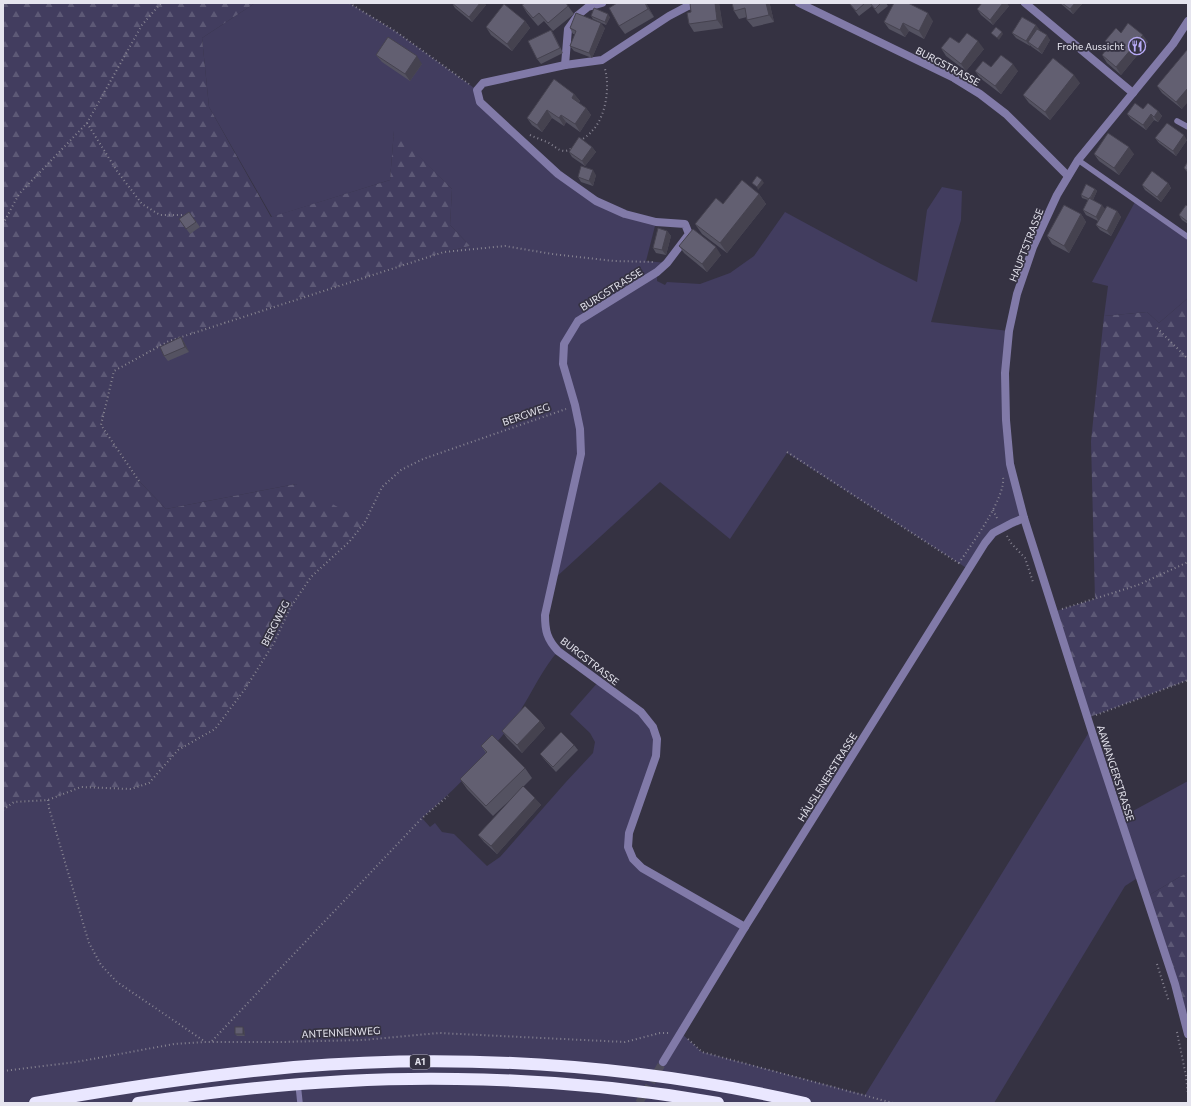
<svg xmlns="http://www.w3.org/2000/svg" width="1191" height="1106" viewBox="0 0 1191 1106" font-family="Commissioner,sans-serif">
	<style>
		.green { fill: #423d5f }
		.forest { fill: url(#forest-firs) }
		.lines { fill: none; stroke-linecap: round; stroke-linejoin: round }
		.tertiary-tunnel { stroke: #4f4d5c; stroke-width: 8; stroke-dasharray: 8 4; stroke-linecap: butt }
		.path { stroke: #878492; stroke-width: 2; stroke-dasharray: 1 3; stroke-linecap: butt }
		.service { stroke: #817aa8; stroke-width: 5.5 }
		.minor { stroke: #817aa8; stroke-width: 8 }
		.tertiary { stroke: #817aa8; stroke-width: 8 }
		.motorway { stroke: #eae7ff; stroke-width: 12 }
		.wall { fill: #545261 }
		.shaded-wall { fill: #45424f }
		.building { fill: #625f71; stroke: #45424f }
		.labels { text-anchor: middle; stroke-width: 3.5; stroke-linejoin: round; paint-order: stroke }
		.shield { fill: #353242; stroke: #b0afba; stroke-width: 1 }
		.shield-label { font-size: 9px; font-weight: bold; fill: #e5e4ee }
		.poi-label { font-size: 10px; fill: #e5e4ee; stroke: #353242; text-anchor: end }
		.street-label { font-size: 10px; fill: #e5e4ee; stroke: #353242 }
	</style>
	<defs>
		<pattern id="forest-firs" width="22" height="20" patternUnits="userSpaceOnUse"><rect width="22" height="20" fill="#423d5f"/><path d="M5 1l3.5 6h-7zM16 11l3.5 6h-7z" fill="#5d5976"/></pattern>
	</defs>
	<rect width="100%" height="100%" fill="#353242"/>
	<g class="green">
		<path d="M255 3H349L395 31 477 90 480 102 558 174 597 202 656 222 646 261 667 263 657 272V281L665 285 667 282 700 284 730 273 754 256 785 212 881 264 917 282 927 210 942 187 962 191 961 220 931 322 1009 331 1006 420 1024 518 1003 528 968 569 787 453 730 539 660 482 553 580 545 629 558 651C542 670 532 692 519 713 492 752 458 787 422 818L430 827 435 823 442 832 454 834 487 866 500 857 566 782 593 753 595 742 590 733 570 714 599 681 653 727 656 756 629 833 633 859 745 927 681 1033 702 1052 865 1095 1091 729 1120 818 1188 781V872L1146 897 1139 877 1125 886 994 1103H3V810L14 802 48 800 81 787 131 789 149 783 178 750 215 729 245 689 274 643 290 608 311 577 350 541 296 484 166 509 139 481 101 425 114 371 169 341 444 252 470 246 450 225 452 189 394 131 390 180 272 217 209 107 202 38Z"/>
		<path d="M1136 200 1188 237V298L1159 323 1147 312 1104 316 1108 286 1092 282Z"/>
	</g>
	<g class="forest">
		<path d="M3 3H255L202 38 209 107 271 217 390 180 394 130 452 189 450 225 470 246 444 252 169 341 114 371 101 425 139 481 166 509 296 484 365 522 350 541 311 577 290 608 274 643 245 689 215 729 178 750 149 783 131 789 81 787 48 800 14 802 3 810Z"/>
		<path d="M1188 298V680L1087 718 1053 612 1095 599 1091 441 1104 316 1147 312 1159 323Z"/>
		<path d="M1188 872V1034L1146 897Z"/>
	</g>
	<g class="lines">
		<path class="tertiary-tunnel" d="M639 1103 663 1062"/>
		<g class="path">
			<path d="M349 3 395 31 469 84"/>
			<path d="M87 123 117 171 142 204 160 215H186"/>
			<path d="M530 135C536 138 543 140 549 143 557 148 563 155 572 148"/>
			<path d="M580 141C584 138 589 135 592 131 606 117 610 87 605 69"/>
			<path d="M3 224 19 194 87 123 142 25 161 3"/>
			<path d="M1157 328 1188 359"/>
			<path d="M787 452 960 564"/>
			<path d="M139 481 101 425 114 371 169 341 444 252 505 246 552 254 614 261 654 262"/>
			<path d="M993 510 998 520"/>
			<path d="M1007 536 1011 543 1025 558 1033 582"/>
			<path d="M959 563C971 545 1006 498 1003 477"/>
			<path d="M1062 609 1138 585 1188 562"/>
			<path d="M1096 715 1188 680"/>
			<path d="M48 800 49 808 89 943 101 965 117 982 204 1041"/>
			<path d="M3 810 14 802 48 800 81 787 131 789 149 783 178 750 215 729 245 689 274 643 290 608 311 577 350 541 365 522 382 487 401 470 423 459 566 409"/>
			<path d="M1157 964 1169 1002"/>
			<path d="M1177 1032 1186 1076 1188 1095"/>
			<path d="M688 1039 702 1052 893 1103"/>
			<path d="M212 1041 422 818 448 796"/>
			<path d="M3 1071 76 1062 174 1044 204 1042H281L363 1040 439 1033 625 1042 660 1033H670"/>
		</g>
		<g class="service">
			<path d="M1177 121 1188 127"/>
			<path d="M1078 160 1188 237"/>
			<path d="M298 1084 300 1103"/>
		</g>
		<g class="minor">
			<path d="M701 3 688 6 669 16 602 60 565 65 483 83 477 90 480 102 558 174 596 201 625 214 656 222 685 224 689 234 667 263 657 272 578 321 564 344 563 364 575 405 580 429 581 454 545 615C545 631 547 639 558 651L641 712 653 727 657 739 656 756 629 833 628 847 633 859 642 868 745 927"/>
			<path d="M799 3 954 78 980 94 1006 114 1068 176"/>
			<path d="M1025 3 1133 93"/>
			<path d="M565 65 568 29 578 15 588 7 602 3"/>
		</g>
		<g class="tertiary">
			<path d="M1188 21 1173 44 1078 160 1057 195 1033 247 1017 294 1009 331 1005 373 1006 420 1010 464 1024 518 1091 729 1175 984 1188 1034"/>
			<path d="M663 1062 745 927 985 543 993 533 1012 523 1024 518"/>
		</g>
		<g class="motorway">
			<path d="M35 1103C121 1088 207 1075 294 1067 464 1053 638 1065 805 1103"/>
			<path d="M138 1103C244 1087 350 1077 457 1079 544 1080 632 1088 718 1103"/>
		</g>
	</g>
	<g class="wall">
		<path d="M452 3 486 5 472 22 455 8Z"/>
		<path d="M646 3 654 17 625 34 619 26Z"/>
		<path d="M719 3 723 28 694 32 689 24Z"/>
		<path d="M732 3H769L770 5 774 22 753 27 747 20V17L739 19 734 11Z"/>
		<path d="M849 3H886L888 6 878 14 872 6 859 16Z"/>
		<path d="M1060 3H1083L1073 14Z"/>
		<path d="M522 5 568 6 574 14 553 31 544 21 538 26 527 13Z"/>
		<path d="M1009 6 993 25 981 15 977 9Z"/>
		<path d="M591 16 610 17 606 25 593 19Z"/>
		<path d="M525 21 530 28 512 51 491 35 486 27Z"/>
		<path d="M933 21 924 39 909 31 905 37 889 29 884 22Z"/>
		<path d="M570 28H605L592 58 574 51 570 46 575 34H573Z"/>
		<path d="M551 30 554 35 563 53 541 64 537 59Z"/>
		<path d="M1040 31 1050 40 1042 54 1032 47 1030 45V46L1016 38 1012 33Z"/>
		<path d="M1121 33 1148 42 1121 75 1107 63 1102 55 1109 47 1105 41Z"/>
		<path d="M941 48 984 49 966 71 946 56Z"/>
		<path d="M1188 51 1182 109 1162 93 1157 86Z"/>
		<path d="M376 55 422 64 410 81 382 62Z"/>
		<path d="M991 67 1018 71 1001 94 980 78 975 71Z"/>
		<path d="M1080 83 1050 120 1029 103 1023 95Z"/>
		<path d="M574 94 580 101 579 103 586 108 591 115 580 132 566 122 564 126 552 118 542 132 532 125 527 118Z"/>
		<path d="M1143 109 1158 111 1162 116 1158 122 1154 120 1146 130 1131 119 1127 114Z"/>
		<path d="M1155 138 1187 140 1176 156 1159 143Z"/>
		<path d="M592 147 596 152 585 166 572 157 569 152Z"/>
		<path d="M1094 154H1134L1119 175 1099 161Z"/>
		<path d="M1188 161V173L1184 168Z"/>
		<path d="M596 175 593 186 581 182 578 177Z"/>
		<path d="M1168 183 1171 188 1161 202 1145 190 1142 185Z"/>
		<path d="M1095 189 1097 191 1093 200 1105 209 1117 211 1121 217 1111 236 1100 230 1096 225 1098 221 1086 215 1083 210 1088 200 1082 198 1081 195Z"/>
		<path d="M759 194 766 204 727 253 702 234 695 224 723 204Z"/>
		<path d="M1188 207V224L1182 220 1179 215Z"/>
		<path d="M189 212 200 227 190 234 179 219Z"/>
		<path d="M1081 214 1086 222 1069 253 1052 244 1047 236Z"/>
		<path d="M667 231 671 236 666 255 656 253 653 248Z"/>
		<path d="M679 246 721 255 707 272 684 253Z"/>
		<path d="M181 337 184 342 189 352 168 361 164 356Z"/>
		<path d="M540 721 545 728 522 753 507 738 502 731Z"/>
		<path d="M574 745 578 750 556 772 544 759 540 754Z"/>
		<path d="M481 746 525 768 532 778 523 787 541 805 497 854 484 842 478 835 512 798 493 816 467 789 460 779 486 753Z"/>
		<path d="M244 1029 245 1036H237L235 1034Z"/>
	</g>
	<g class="shaded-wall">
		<path d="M480 3H485L486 5 472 22 469 17Z"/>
		<path d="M645 3H646L654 17 648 9Z"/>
		<path d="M715 3H719L723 28 717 20Z"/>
		<path d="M766 3H769L770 5 774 22 769 15Z"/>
		<path d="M1003 3H1007L1009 6 993 25 990 20Z"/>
		<path d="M1075 3H1083L1073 14 1070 9Z"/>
		<path d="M928 13 933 21 924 39 919 31Z"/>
		<path d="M608 14 610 17 606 25 605 22Z"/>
		<path d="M525 21 530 28 512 51 507 44Z"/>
		<path d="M601 23 605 28 592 58 589 53Z"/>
		<path d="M903 23 909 31 905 37 900 30Z"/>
		<path d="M1036 25 1040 30 1028 42 1030 45V46L1026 41Z"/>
		<path d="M1002 32 1003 34 999 40 997 38Z"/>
		<path d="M1047 35 1050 40 1042 54 1038 49Z"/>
		<path d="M1143 35 1148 42 1121 75 1116 67Z"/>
		<path d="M978 41 984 49 966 71 961 64Z"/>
		<path d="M417 56 422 64 410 81 405 74Z"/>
		<path d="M1013 64 1018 71 1001 94 995 86Z"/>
		<path d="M1074 75 1080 83 1050 120 1045 112Z"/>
		<path d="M1188 88V102L1182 109 1176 102Z"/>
		<path d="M574 94 580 101 577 105 572 98Z"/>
		<path d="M586 108 591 115 580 132 575 124Z"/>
		<path d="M547 110 552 118 542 132 537 125Z"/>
		<path d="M1158 111 1162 116 1158 122 1154 117Z"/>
		<path d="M1151 114 1154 120 1146 130 1143 125Z"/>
		<path d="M561 115 566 122 564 126 559 118Z"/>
		<path d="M1184 135 1187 140 1176 156 1173 151Z"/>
		<path d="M592 147 596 152 585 166 582 161Z"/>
		<path d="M1129 147 1134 154 1119 175 1114 168Z"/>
		<path d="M593 170 596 175 593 186 589 181Z"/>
		<path d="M762 180 764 183 758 190 757 187Z"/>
		<path d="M1168 183 1171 188 1161 202 1157 197Z"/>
		<path d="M1095 189 1097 191 1092 202 1090 200Z"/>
		<path d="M759 194 766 204 727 253 720 243Z"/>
		<path d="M1102 205 1106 210 1099 222 1096 217Z"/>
		<path d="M1117 211 1121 217 1111 236 1107 231Z"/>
		<path d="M1081 214 1086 222 1069 253 1064 246Z"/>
		<path d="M667 231 671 236 666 255 662 250Z"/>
		<path d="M716 247 721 255 707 272 702 264Z"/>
		<path d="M181 337 184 342 189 352 185 347Z"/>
		<path d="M540 721 545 728 522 753 517 745Z"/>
		<path d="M535 798 541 805 497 854 491 846Z"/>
		<path d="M243 1027 244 1029 245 1036 243 1034Z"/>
	</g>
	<g class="building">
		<path d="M452 3H480L469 17Z"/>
		<path d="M525 3H566L568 6 548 23 539 13 533 18 522 5Z"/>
		<path d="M617 3H645L648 9 619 26 609 8Z"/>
		<path d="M690 3H715L717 20 689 24 687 13 691 12Z"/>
		<path d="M732 3H766L769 15 747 20 745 8 734 11Z"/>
		<path d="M849 3H865L856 11Z"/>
		<path d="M870 3H881L875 9Z"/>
		<path d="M894 3H908L928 13 919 31 903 23 900 30 884 22Z"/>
		<path d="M982 3H1003L990 20 977 9Z"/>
		<path d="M1062 3H1075L1070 9Z"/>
		<path d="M504 4 525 21 507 44 486 27Z"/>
		<path d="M594 8 608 14 605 22 591 16Z"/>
		<path d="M576 13 601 23 589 53 570 46 576 31 570 28Z"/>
		<path d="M1022 17 1036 25 1026 41 1012 33Z"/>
		<path d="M1128 23 1143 35 1116 67 1102 55 1110 45 1105 41 1116 28 1121 33Z"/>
		<path d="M996 27 1002 32 997 38 991 33Z"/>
		<path d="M1037 29 1047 35 1038 49 1028 42Z"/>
		<path d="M551 30 560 48 537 59 528 41Z"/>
		<path d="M967 33 978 41 961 64 941 48 950 37 959 43Z"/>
		<path d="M388 37 417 56 405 74 376 55Z"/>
		<path d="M1187 50 1188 51V88L1176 102 1157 86Z"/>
		<path d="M1001 55 1013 64 995 86 975 71 983 61 991 67Z"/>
		<path d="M1053 58 1074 75 1045 112 1023 95Z"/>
		<path d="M554 79 574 94 572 98 586 108 575 124 561 115 559 118 547 110 537 125 527 118Z"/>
		<path d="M1135 103 1143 109 1148 103 1158 111 1154 117 1151 114 1143 125 1127 114Z"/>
		<path d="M1167 123 1184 135 1173 151 1155 138Z"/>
		<path d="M1108 133 1129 147 1114 168 1094 154Z"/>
		<path d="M579 137 592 147 582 161 569 152Z"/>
		<path d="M1188 161V171L1184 168Z"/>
		<path d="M581 166 593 170 589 181 578 177Z"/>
		<path d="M1152 171 1168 183 1157 197 1142 185Z"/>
		<path d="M757 176 762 180 757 187 752 183Z"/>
		<path d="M742 180 759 194 720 243 695 224 716 198 723 204Z"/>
		<path d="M1086 184 1095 189 1090 198H1089V199L1081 195Z"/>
		<path d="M1089 198 1102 205 1096 217 1083 210Z"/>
		<path d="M1064 205 1081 214 1064 246 1047 236Z"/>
		<path d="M1186 205 1188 207V222L1179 215Z"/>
		<path d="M1107 206 1117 211 1107 231 1096 225Z"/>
		<path d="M189 212 196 222 186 229 179 219Z"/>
		<path d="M658 228 667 231 662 250 653 248Z"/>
		<path d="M693 229 716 247 702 264 679 246Z"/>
		<path d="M181 337 185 347 164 356 160 347Z"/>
		<path d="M525 706 540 721 517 745 502 731Z"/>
		<path d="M561 732 574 745 553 767 540 754Z"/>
		<path d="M492 735 525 768 486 806 460 779 487 752 481 746Z"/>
		<path d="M523 786 535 798 491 846 478 835Z"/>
		<rect x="235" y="1027" width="8" height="7"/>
	</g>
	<defs>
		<g id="restaurant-ring" transform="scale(0.9)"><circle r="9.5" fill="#353242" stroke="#b8abf7" stroke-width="1.5"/><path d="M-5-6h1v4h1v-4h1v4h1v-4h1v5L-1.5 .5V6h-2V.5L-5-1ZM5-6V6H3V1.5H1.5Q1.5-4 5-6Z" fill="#b8abf7"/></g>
	</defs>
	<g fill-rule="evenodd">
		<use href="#restaurant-ring" x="1137" y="46"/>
	</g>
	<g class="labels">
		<rect class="shield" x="410" y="1055" width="20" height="14" rx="3"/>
		<g class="shield-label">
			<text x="420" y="1065">A1</text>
		</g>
		<g class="poi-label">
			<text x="1124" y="50">Frohe Aussicht</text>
		</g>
		<g class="street-label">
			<text transform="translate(948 66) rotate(28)" y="4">BURGSTRASSE</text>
			<text transform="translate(1026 245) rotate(-69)" y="4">HAUPTSTRASSE</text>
			<text transform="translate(611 289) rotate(-32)" y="4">BURGSTRASSE</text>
			<text transform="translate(526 414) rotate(-19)" y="4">BERGWEG</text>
			<text transform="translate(275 623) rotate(-63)" y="4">BERGWEG</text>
			<text transform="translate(590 661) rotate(38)" y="4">BURGSTRASSE</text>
			<text transform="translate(1116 773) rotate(72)" y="4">AAWANGERSTRASSE</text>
			<text transform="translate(827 777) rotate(-58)" y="4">HÄUSLENERSTRASSE</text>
			<text transform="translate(341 1032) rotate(-3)" y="4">ANTENNENWEG</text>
		</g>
	</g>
	<rect width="1191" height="1106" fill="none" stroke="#e5e4ee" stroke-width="8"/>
</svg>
